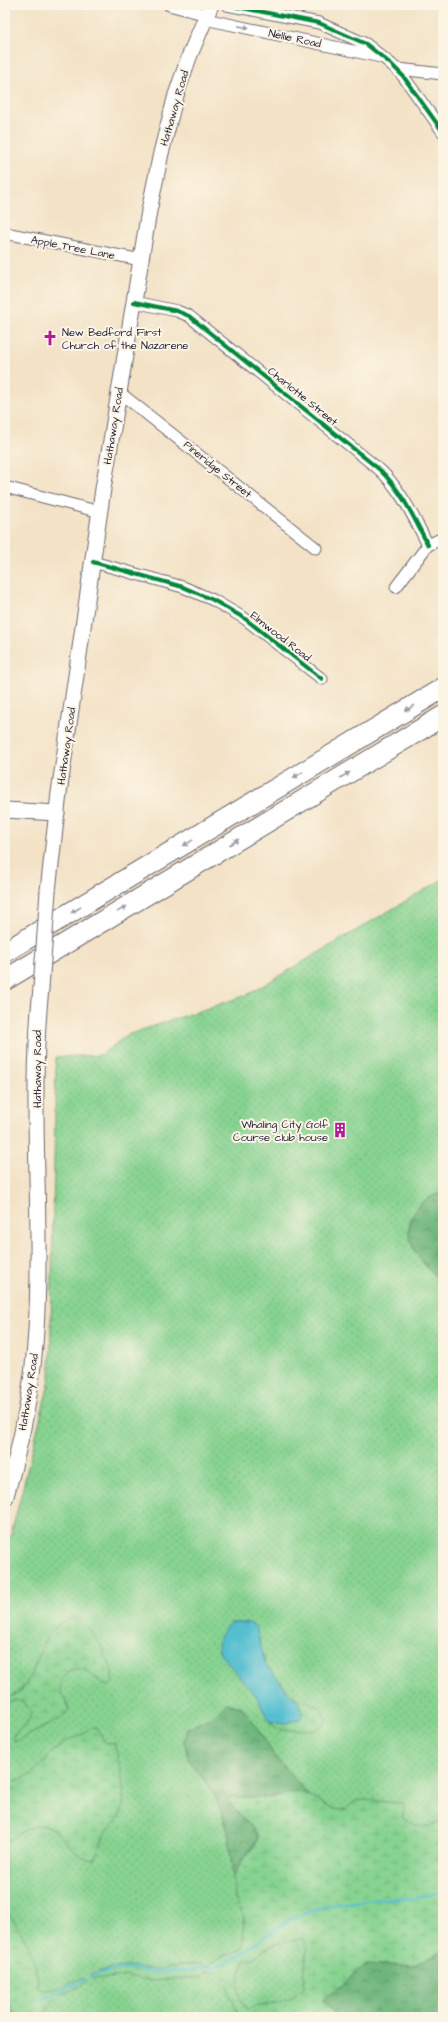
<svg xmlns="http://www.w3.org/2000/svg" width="448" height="2022" viewBox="0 0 448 2022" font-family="'Architects Daughter',sans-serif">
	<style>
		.grass { fill: url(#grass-dots); stroke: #547a66 }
		.forest { fill: url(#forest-crowns); stroke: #486c5b }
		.wetland { fill: url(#wetland-marsh); stroke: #547a66; fill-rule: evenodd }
		.water { fill: #55bfd0; stroke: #3c7086 }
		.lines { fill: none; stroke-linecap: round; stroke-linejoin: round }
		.stream { stroke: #55bfd0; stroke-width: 2.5 }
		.street-casing { stroke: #6b656c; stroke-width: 13 }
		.secondary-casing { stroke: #6b656c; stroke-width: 17 }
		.highway-casing { stroke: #6b656c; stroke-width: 22 }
		.street { stroke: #fff; stroke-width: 11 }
		.secondary { stroke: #fff; stroke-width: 15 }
		.highway { stroke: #fff; stroke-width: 20 }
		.secondary-bridge-casing { stroke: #6b656c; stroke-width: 17; stroke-linecap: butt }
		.secondary-bridge { stroke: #fff; stroke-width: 15 }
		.cycleway-casing { stroke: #fcf5e5; stroke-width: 6 }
		.cycleway { stroke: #00873e; stroke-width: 4 }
		.oneway { fill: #9c9ca7 }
		.labels { text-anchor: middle; stroke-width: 4; stroke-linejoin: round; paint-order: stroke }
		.street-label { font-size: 11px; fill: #22223b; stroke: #fcf5e5 }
		.poi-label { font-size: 11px; fill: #22223b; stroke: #fcf5e5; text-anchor: start }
	</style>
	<defs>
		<pattern id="grass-dots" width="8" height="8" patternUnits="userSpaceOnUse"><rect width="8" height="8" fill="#87d391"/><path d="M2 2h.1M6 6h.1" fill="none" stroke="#74b57e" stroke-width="1.8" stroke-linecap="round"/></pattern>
		<pattern id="forest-crowns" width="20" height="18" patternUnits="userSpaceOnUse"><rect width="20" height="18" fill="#6db57b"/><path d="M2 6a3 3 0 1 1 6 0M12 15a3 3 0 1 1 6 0" fill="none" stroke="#599366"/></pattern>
		<pattern id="wetland-marsh" width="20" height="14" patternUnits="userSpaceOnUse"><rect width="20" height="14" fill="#87d391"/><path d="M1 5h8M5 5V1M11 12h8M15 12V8" fill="none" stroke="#74b57e"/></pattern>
	</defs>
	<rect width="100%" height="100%" fill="#fcf5e5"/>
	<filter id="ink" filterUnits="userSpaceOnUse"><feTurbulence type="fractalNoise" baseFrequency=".025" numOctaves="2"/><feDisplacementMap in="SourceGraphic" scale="8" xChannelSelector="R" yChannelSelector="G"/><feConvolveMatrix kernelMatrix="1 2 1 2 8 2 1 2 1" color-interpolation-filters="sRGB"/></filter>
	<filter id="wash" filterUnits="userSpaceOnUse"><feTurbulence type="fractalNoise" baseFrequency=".012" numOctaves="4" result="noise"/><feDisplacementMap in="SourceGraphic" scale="16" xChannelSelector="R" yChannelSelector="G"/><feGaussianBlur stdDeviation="0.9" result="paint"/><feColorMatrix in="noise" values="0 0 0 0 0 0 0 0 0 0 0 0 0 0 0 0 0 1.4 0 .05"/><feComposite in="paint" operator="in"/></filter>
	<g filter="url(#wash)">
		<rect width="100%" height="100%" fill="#f3e2c6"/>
		<path class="grass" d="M443 879V2017H10L5 2001V1548L11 1535 50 1379 56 1057 101 1055 127 1035 247 995Z"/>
		<g class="forest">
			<path d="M438 1194H443V1285C427 1267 400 1244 412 1217 417 1204 425 1199 438 1194Z"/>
			<path d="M226 1703 241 1707 252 1720 276 1758 309 1795C293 1791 287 1795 272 1797 259 1800 244 1797 231 1797V1805C238 1811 256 1830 258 1838L242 1861 233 1877 228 1832 222 1813 213 1792 189 1760 184 1741 187 1728 211 1718Z"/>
			<path d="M443 1951V2017H338L321 2000 367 1964 412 1966Z"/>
		</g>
		<g class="wetland">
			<path d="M73 1618C75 1618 77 1618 79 1619 91 1624 117 1672 113 1684L108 1686C96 1682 80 1657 64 1675 61 1679 59 1686 60 1690 62 1697 68 1703 69 1710L60 1719 15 1742 13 1735C21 1728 31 1723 31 1711L24 1702 14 1700 5 1705V1698C44 1691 30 1627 73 1618Z"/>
			<path d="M294 1697C309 1703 320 1702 326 1719L325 1724 315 1730H281L272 1725 269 1721 274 1723 302 1710Z"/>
			<path d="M97 1727 105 1743H115C118 1764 129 1797 120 1815 116 1824 107 1828 103 1836 99 1844 99 1852 95 1860 91 1859 86 1859 83 1857 67 1849 56 1820 35 1826 24 1829 15 1837 5 1842V1784L22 1779 30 1775 44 1763 49 1755 67 1740 79 1736 90 1728Z"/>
			<path d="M287 1793C294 1793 303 1792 309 1795 321 1802 330 1811 345 1810L355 1801 363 1800 402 1803 405 1808 402 1817C414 1828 429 1830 443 1820V1951L412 1966 367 1964 322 2000 338 2017H240L228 1989 211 1972H204L202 1977 152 1981 129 1976 92 1979 90 1975 92 1974 109 1968 125 1967 160 1970 180 1965 201 1964 204 1967C212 1966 216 1959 223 1956 232 1952 234 1954 243 1947L244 1916 235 1899 233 1877 242 1861 255 1845 258 1838C255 1826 234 1812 229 1801L231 1797 272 1798ZM304 1939 308 1950 305 1965 304 1988C297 1993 291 1999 282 2001 268 2006 262 2001 247 2011 235 1990 237 1981 245 1959H253C271 1944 280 1941 304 1939Z"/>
			<path d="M5 1912C21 1924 41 1968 37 1988 58 1991 65 1986 83 1977L87 1981C71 1996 57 1987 45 2014L46 2017H15L5 1991Z"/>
		</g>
		<path class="water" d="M231 1623H250L256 1627 265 1663 289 1693 297 1700 303 1714 300 1719 282 1724 269 1721 257 1697 220 1654C215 1641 221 1631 231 1623Z"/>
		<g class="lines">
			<g class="stream">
				<path d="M90 1978 106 1971 118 1969 142 1970 157 1973 214 1967 224 1964 244 1952 288 1920 326 1906 370 1900 417 1898 443 1891"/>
				<path d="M41 1999 85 1980"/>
			</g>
		</g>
	</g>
	<g filter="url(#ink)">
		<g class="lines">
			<g class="street-casing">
				<g id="street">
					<path d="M169 5 207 15"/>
					<path d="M227 5 319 23 366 44 391 64 403 76 443 132"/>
					<path d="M205 19 381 57"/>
					<path d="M398 69 443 74"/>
					<path d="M5 233 141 260"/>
					<path d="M134 302 177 311 189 316 380 470C402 491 414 518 428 545"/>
					<path d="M119 392 316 548"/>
					<path d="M5 487 100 512"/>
					<path d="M93 562 183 587 213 600 244 618 322 679"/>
					<path d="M396 587 428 545 443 538"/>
				</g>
			</g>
			<g class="secondary-casing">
				<g id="secondary">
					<path d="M5 810 57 813"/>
					<path d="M48 891 59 793 103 489 149 211 161 153 176 95 189 57 211 5"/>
					<path d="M5 1499C21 1445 33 1387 36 1330 43 1216 29 1102 41 988"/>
				</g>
			</g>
			<g class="highway-casing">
				<g id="highway">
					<path d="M5 952 443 688"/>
					<path d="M5 980 443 716"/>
				</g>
			</g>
			<use href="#street" class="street"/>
			<use href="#secondary" class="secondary"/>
			<use href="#highway" class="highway"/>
			<g class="secondary-bridge-casing">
				<path id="secondary-bridge" d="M41 988 48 891"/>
			</g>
			<use href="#secondary-bridge" class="secondary-bridge"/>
			<g class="cycleway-casing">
				<g id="cycleway">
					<path d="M227 5 319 23 366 44 391 64 403 76 443 132"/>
					<path d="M134 302 177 311 189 316 380 470C402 491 414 518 428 545"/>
					<path d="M93 562 183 587 213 600 244 618 322 679"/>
				</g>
			</g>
			<use href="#cycleway" class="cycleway"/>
		</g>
		<defs><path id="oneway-solid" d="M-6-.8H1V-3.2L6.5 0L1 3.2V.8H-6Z"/></defs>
		<g class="oneway">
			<use href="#oneway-solid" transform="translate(244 27) rotate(11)"/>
			<use href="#oneway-solid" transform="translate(410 708) rotate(149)"/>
			<use href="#oneway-solid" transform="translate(298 775) rotate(149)"/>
			<use href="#oneway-solid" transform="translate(345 775) rotate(-31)"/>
			<use href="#oneway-solid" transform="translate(234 842) rotate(-31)"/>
			<use href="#oneway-solid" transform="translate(188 843) rotate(149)"/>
			<use href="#oneway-solid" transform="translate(122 909) rotate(-31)"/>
			<use href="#oneway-solid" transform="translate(76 910) rotate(149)"/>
		</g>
	</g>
	<defs>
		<g id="church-bare" transform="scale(1.2)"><path d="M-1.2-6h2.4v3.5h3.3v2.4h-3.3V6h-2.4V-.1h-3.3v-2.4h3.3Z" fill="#b5179e" stroke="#fcf5e5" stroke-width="2.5" paint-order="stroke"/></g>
		<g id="building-bare" transform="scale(1.2)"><path d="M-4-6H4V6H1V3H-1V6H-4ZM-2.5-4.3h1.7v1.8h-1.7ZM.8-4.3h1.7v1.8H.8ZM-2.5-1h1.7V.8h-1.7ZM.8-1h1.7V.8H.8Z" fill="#b5179e" stroke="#fcf5e5" stroke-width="2.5" paint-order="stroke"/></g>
	</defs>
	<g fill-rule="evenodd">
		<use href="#church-bare" x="50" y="338"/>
		<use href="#building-bare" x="340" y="1130"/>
	</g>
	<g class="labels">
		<g class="street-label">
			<text transform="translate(295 38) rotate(12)" y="4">Nellie Road</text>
			<text transform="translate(174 108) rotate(-74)" y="4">Hathaway Road</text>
			<text transform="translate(73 247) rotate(11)" y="4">Apple Tree Lane</text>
			<text transform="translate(303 396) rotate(39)" y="4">Charlotte Street</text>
			<text transform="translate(113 426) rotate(-81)" y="4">Hathaway Road</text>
			<text transform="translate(218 469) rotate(39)" y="4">Pineridge Street</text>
			<text transform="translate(281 636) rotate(38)" y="4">Elmwood Road</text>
			<text transform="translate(66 746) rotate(-82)" y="4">Hathaway Road</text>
			<text transform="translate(37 1069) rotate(-90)" y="4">Hathaway Road</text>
			<text transform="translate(28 1392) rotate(-81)" y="4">Hathaway Road</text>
		</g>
		<g class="poi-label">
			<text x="62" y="336">New Bedford First<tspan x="62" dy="13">Church of the Nazarene</tspan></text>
			<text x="328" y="1128" text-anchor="end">Whaling City Golf<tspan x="328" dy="13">Course club house</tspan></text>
		</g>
	</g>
	<rect width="448" height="2022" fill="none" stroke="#fcf5e5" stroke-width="20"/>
</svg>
